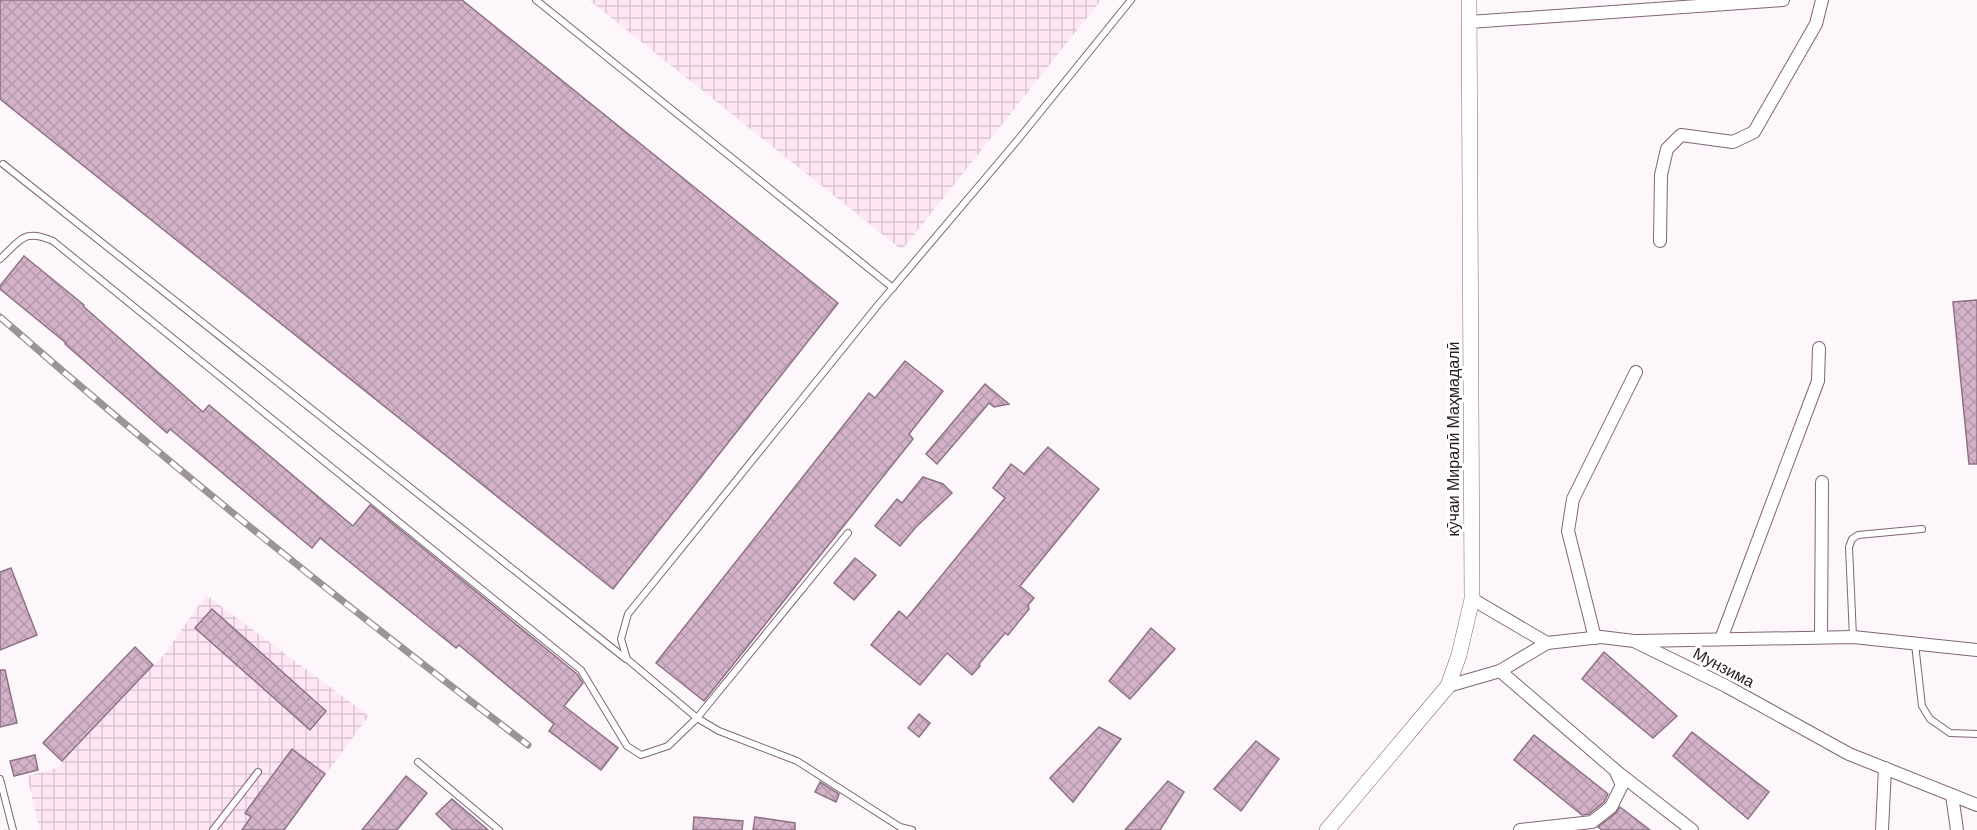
<svg xmlns="http://www.w3.org/2000/svg" width="1977" height="830" viewBox="0 0 1977 830" font-family="'DM Sans',sans-serif">
	<style>
		.industrial { fill: url(#industrial-grid) }
		.building { fill: url(#building-cross-hatch); stroke: #8e7284; stroke-width: 1.5 }
		.lines { fill: none; stroke-linecap: round; stroke-linejoin: round }
		.service-casing { stroke: #806577; stroke-width: 8 }
		.minor-casing { stroke: #806577; stroke-width: 14 }
		.tertiary-casing { stroke: #806577; stroke-width: 16 }
		.service { stroke: #fff; stroke-width: 6 }
		.minor { stroke: #fff; stroke-width: 12 }
		.tertiary { stroke: #fff; stroke-width: 15 }
		.rail-casing { stroke: #9b9398; stroke-width: 7 }
		.rail { stroke: #fff; stroke-width: 4.5; stroke-dasharray: 14; stroke-linecap: butt }
		.labels { text-anchor: middle; stroke-width: 6; stroke-linejoin: round; paint-order: stroke }
		.street-label { font-size: 16px; fill: #291d25; stroke: #fff }
	</style>
	<defs>
		<pattern id="industrial-grid" width="8" height="8" patternUnits="userSpaceOnUse" patternTransform="scale(1.5)"><rect width="8" height="8" fill="#fee6f5"/><path d="M0 4h8M4 0v8" fill="none" stroke="#dac5d2"/></pattern>
		<pattern id="building-cross-hatch" width="8" height="8" patternUnits="userSpaceOnUse" patternTransform="scale(1.5)"><rect width="8" height="8" fill="#d3b2c8"/><path d="M0 0l8 8M0 8l8-8" fill="none" stroke="#b599ac"/></pattern>
	</defs>
	<rect width="100%" height="100%" fill="#fdf7fb"/>
	<g class="industrial">
		<path d="M589 0H1101L902 250Z"/>
		<path d="M206 595 369 716 284 830H40L27 776 57 768 164 655Z"/>
	</g>
	<g class="building">
		<path d="M0 0H462L838 303 613 589 0 99Z"/>
		<path d="M24 256 84 305 83 306 203 412 209 405 353 526 370 505 577 674 583 683 564 706 618 748 601 770 549 731 554 724 459 645 456 648 320 538 312 548 170 429 167 433 65 344 66 343 0 289V286Z"/>
		<path d="M1977 300V464H1969L1953 302Z"/>
		<path d="M905 361 943 391 909 434 913 439 704 701 656 663 869 393 875 398Z"/>
		<path d="M985 384 1009 404 994 407 989 403 937 464 926 454Z"/>
		<path d="M1048 447 1099 489 1020 586 1034 598 1028 605 1029 609 1008 635 1005 633 979 664 980 666 972 675 947 653 920 685 871 645 899 611 907 618 1005 498 993 488 1011 464 1024 474Z"/>
		<path d="M923 477 943 484 952 493 916 527 900 546 875 526 897 499 902 503Z"/>
		<path d="M855 558 876 575 854 600 834 583Z"/>
		<path d="M11 568 37 635 0 650V572Z"/>
		<path d="M212 609 326 711 310 730 195 628Z"/>
		<path d="M1151 628 1175 649 1130 699 1109 681Z"/>
		<path d="M135 647 153 665 62 761 43 743Z"/>
		<path d="M1604 652 1677 716 1653 738 1582 679Z"/>
		<path d="M0 670H5L17 723 0 727Z"/>
		<path d="M919 714 930 723 919 737 908 728Z"/>
		<path d="M1099 727 1121 739 1073 802 1050 778Z"/>
		<path d="M1692 732 1769 792 1748 819 1673 756Z"/>
		<path d="M1534 735 1608 794 1604 802 1589 814 1582 815 1514 760Z"/>
		<path d="M1256 741 1279 759 1241 811 1214 789Z"/>
		<path d="M292 749 325 774 284 830H242L251 817 245 813Z"/>
		<path d="M35 755 38 770 14 776 10 761Z"/>
		<path d="M406 776 427 793 397 830H362Z"/>
		<path d="M1168 781 1184 792 1160 830H1125Z"/>
		<path d="M820 782 839 794 836 802 815 792Z"/>
		<path d="M452 799 488 830H453L436 814Z"/>
		<path d="M1620 807 1650 830H1602L1598 827 1616 813Z"/>
		<path d="M694 817 743 821 742 830H693Z"/>
		<path d="M755 817 795 823V830H753Z"/>
	</g>
	<g class="lines">
		<g class="service-casing">
			<g id="service">
				<path d="M536 0 893 288"/>
				<path d="M3 164 626 659"/>
				<path d="M0 259C21 240 24 228 53 241L581 670 627 746 641 755 668 746 697 718 848 533"/>
				<path d="M1853 637 1849 547 1852 539 1858 535 1922 529"/>
				<path d="M1915 644 1922 706 1930 719 1950 733 1977 734"/>
				<path d="M418 762 499 830"/>
				<path d="M0 779 13 830"/>
				<path d="M213 830 258 772"/>
				<path d="M912 830 900 827 797 761 719 731 697 718 627 659 621 639 628 614 878 305 1016 142 1131 0"/>
			</g>
		</g>
		<g class="minor-casing">
			<g id="minor">
				<path d="M1469 22 1783 0"/>
				<path d="M1660 241 1661 175 1667 149 1681 135 1733 142 1754 132 1816 24 1822 0"/>
				<path d="M1472 599 1547 643"/>
				<path d="M1821 637 1822 482"/>
				<path d="M1595 638 1568 531 1573 499 1636 372"/>
				<path d="M1721 639 1818 381 1819 348"/>
				<path d="M1638 641 1853 637 1977 650"/>
				<path d="M1500 671 1615 770 1622 785 1611 807 1592 822 1520 830"/>
				<path d="M1448 686 1500 671 1547 643 1601 637 1634 641 1726 686 1849 754 1977 805"/>
				<path d="M1616 771 1692 830"/>
				<path d="M1952 795 1957 830"/>
				<path d="M1882 830 1885 768"/>
			</g>
		</g>
		<g class="tertiary-casing">
			<path id="tertiary" d="M1327 830 1448 686 1459 655 1472 599 1469 0"/>
		</g>
		<use href="#service" class="service"/>
		<use href="#minor" class="minor"/>
		<use href="#tertiary" class="tertiary"/>
		<g class="rail-casing">
			<path id="rail" d="M0 317C171 466 348 608 528 745"/>
		</g>
		<use href="#rail" class="rail"/>
	</g>
	<g class="labels">
		<g class="street-label">
			<text transform="translate(1453 439) rotate(-90)" y="6">кӯчаи Миралӣ Маҳмадалӣ</text>
			<text transform="translate(1724 667) rotate(28)" y="6">Мунзима</text>
		</g>
	</g>
</svg>
